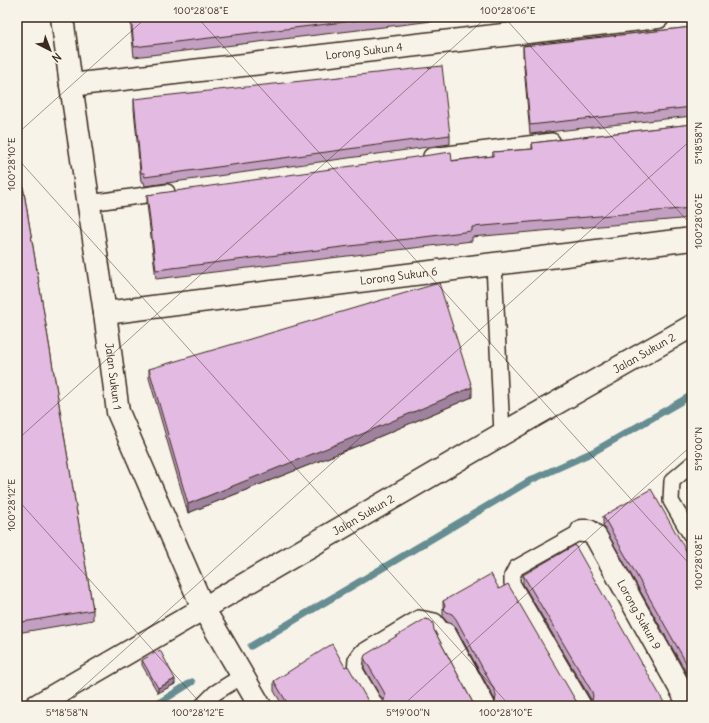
<svg xmlns="http://www.w3.org/2000/svg" width="709" height="723" viewBox="0 0 709 723" font-family="Delius,sans-serif">
	<style>
		.lines { fill: none; stroke-linecap: round; stroke-linejoin: round }
		.stream { stroke: #668d92; stroke-width: 7 }
		.service-casing { stroke: #3b2a1e; stroke-width: 18 }
		.minor-casing { stroke: #3b2a1e; stroke-width: 25 }
		.service { stroke: #f7f3e8; stroke-width: 15 }
		.minor { stroke: #f7f3e8; stroke-width: 22 }
		.wall { fill: #c3a0c2; stroke: #3b2a1e }
		.shaded-wall { fill: #9f829e; stroke: #3b2a1e }
		.building { fill: #e3bae1; stroke: #3b2a1e }
		.ticks { fill: none; stroke: #3b2a1e; stroke-width: 1; stroke-opacity: 0.45 }
		.labels { text-anchor: middle; stroke-width: 3; stroke-linejoin: round; paint-order: stroke }
		.street-label { font-size: 11px; fill: #3b2a1e; stroke: #f7f3e8 }
		.neatline { fill: none; stroke: #3b2a1e; stroke-width: 1.5 }
		.ticks-label { font-size: 10px; text-anchor: middle; fill: #3b2a1e }
	</style>
	<rect width="100%" height="100%" fill="#f7f3e8"/>
	<filter id="ink" filterUnits="userSpaceOnUse"><feTurbulence type="fractalNoise" baseFrequency=".025" numOctaves="2"/><feDisplacementMap in="SourceGraphic" scale="8" xChannelSelector="R" yChannelSelector="G"/><feConvolveMatrix kernelMatrix="1 2 1 2 8 2 1 2 1" color-interpolation-filters="sRGB"/></filter>
	<g filter="url(#ink)">
		<g class="lines">
			<g class="stream">
				<path d="M251 646 531 480 593 452 692 395"/>
				<path d="M154 706 192 682"/>
			</g>
			<g class="service-casing">
				<g id="service">
					<path d="M431 156 552 141"/>
					<path d="M89 203 167 192"/>
					<path d="M494 264 502 434"/>
					<path d="M692 464 672 481 671 501 692 537"/>
					<path d="M582 531 516 568 512 576V583L584 706"/>
					<path d="M202 706 215 693 242 676"/>
					<path d="M376 706 355 670 356 660 361 653 419 618 435 621 445 634"/>
				</g>
			</g>
			<g class="minor-casing">
				<g id="minor">
					<path id="s1" d="M62 17 71 85 105 313 118 412 203 608 260 706"/>
					<path id="s2" d="M71 85 658 17"/>
					<path id="s3" d="M105 313 692 239"/>
					<path id="s4" d="M582 531H589L596 537 690 706"/>
					<path d="M445 634 484 706"/>
					<path id="s5" d="M36 706 502 434 692 326"/>
				</g>
			</g>
			<use href="#service" class="service"/>
			<use href="#minor" class="minor"/>
		</g>
		<g class="wall">
			<path d="M130 17H466L134 57Z"/>
			<path d="M692 27V116L530 134 523 56V46Z"/>
			<path d="M134 99 450 135V144L145 186 144 182H141L134 109Z"/>
			<path d="M692 124V218L472 237V241L156 279 147 204V195L493 156V152L532 149V143Z"/>
			<path d="M17 150 93 610V620L17 633Z"/>
			<path d="M149 369 472 397 362 444 188 513 149 378Z"/>
			<path d="M692 477V495L688 488V479Z"/>
			<path d="M603 516 692 561V683L603 525Z"/>
			<path d="M523 575 666 706H491L495 703V700L456 628 452 624 447 622 443 617V601L499 589 576 701 580 704 584 705 588 704 592 701 523 584Z"/>
			<path d="M434 630 473 703 476 706H283L274 691V681L345 667 368 701 372 704 376 705 380 704 383 701 364 668V658Z"/>
			<path d="M142 660 175 684 158 693 142 665Z"/>
		</g>
		<g class="shaded-wall">
			<path d="M472 387V397L362 444 188 513V504Z"/>
			<path d="M175 679V684L158 693V688Z"/>
		</g>
		<g class="building">
			<path d="M131 17H386L134 47Z"/>
			<path d="M692 27V107L530 125 523 46Z"/>
			<path d="M442 66 450 135 145 177 144 173H141L134 99Z"/>
			<path d="M692 124V208L472 227V231L156 270 147 195 451 152 452 161 493 156V152L533 149 532 143Z"/>
			<path d="M17 150 93 610 17 623Z"/>
			<path d="M439 283 472 387 362 434 188 504 149 369Z"/>
			<path d="M692 477V486L688 479Z"/>
			<path d="M651 489 692 561V673L603 516Z"/>
			<path d="M575 545 666 706H491L495 703 496 696 495 691 456 619 452 614 447 612 443 608 445 606 443 601 491 574 499 589 508 584 576 701 580 704 584 705 588 704 592 701 593 696 592 692 523 575Z"/>
			<path d="M425 619 430 620 433 623 434 630 473 703 476 706H289L274 681 332 644 345 667 348 666 368 701 372 704 376 705 380 704 384 701 385 696 384 692 364 658 365 655Z"/>
			<path d="M160 650 175 679 158 688 142 660Z"/>
		</g>
	</g>
	<path class="ticks" d="M197 17 692 567M504 17 692 226M17 134 147 17M17 158 510 706M17 440 487 17M17 499 203 706M62 706 692 139M402 706 692 445"/>
	<g class="labels">
		<g class="street-label">
			<text dy="4" stroke="none"><textPath href="#s2" startOffset="295">Lorong Sukun 4</textPath></text>
			<text dy="4" stroke="none"><textPath href="#s3" startOffset="296">Lorong Sukun 6</textPath></text>
			<text dy="4" stroke="none"><textPath href="#s5" startOffset="703">Jalan Sukun 2</textPath></text>
			<text dy="4" stroke="none"><textPath href="#s1" startOffset="363">Jalan Sukun 1</textPath></text>
			<text dy="4" stroke="none"><textPath href="#s5" startOffset="379">Jalan Sukun 2</textPath></text>
			<text dy="4" stroke="none"><textPath href="#s4" startOffset="105">Lorong Sukun 9</textPath></text>
		</g>
	</g>
	<rect width="709" height="723" fill="none" stroke="#f7f3e8" stroke-width="44"/>
	<g transform="translate(50 50) rotate(138)" stroke="#f7f3e8" stroke-width="3" paint-order="stroke">
	<path d="M0-3L7 15L0 10L-7 15Z" fill="#3b2a1e"/>
	<text y="-6" font-size="11" font-weight="bold" text-anchor="middle" fill="#3b2a1e">N</text>
	</g>
	<rect x="22" y="22" width="665" height="679" class="neatline"/>
	<g class="ticks-label">
		<text x="201" y="14">100°28'08"E</text>
		<text x="508" y="14">100°28'06"E</text>
		<text transform="translate(698 143) rotate(-90)" y="4">5°18'58"N</text>
		<text transform="translate(11 164) rotate(-90)" y="4">100°28'10"E</text>
		<text transform="translate(698 221) rotate(-90)" y="4">100°28'06"E</text>
		<text transform="translate(698 449) rotate(-90)" y="4">5°19'00"N</text>
		<text transform="translate(11 505) rotate(-90)" y="4">100°28'12"E</text>
		<text transform="translate(698 562) rotate(-90)" y="4">100°28'08"E</text>
		<text x="67" y="716">5°18'58"N</text>
		<text x="198" y="716">100°28'12"E</text>
		<text x="408" y="716">5°19'00"N</text>
		<text x="506" y="716">100°28'10"E</text>
	</g>
</svg>
